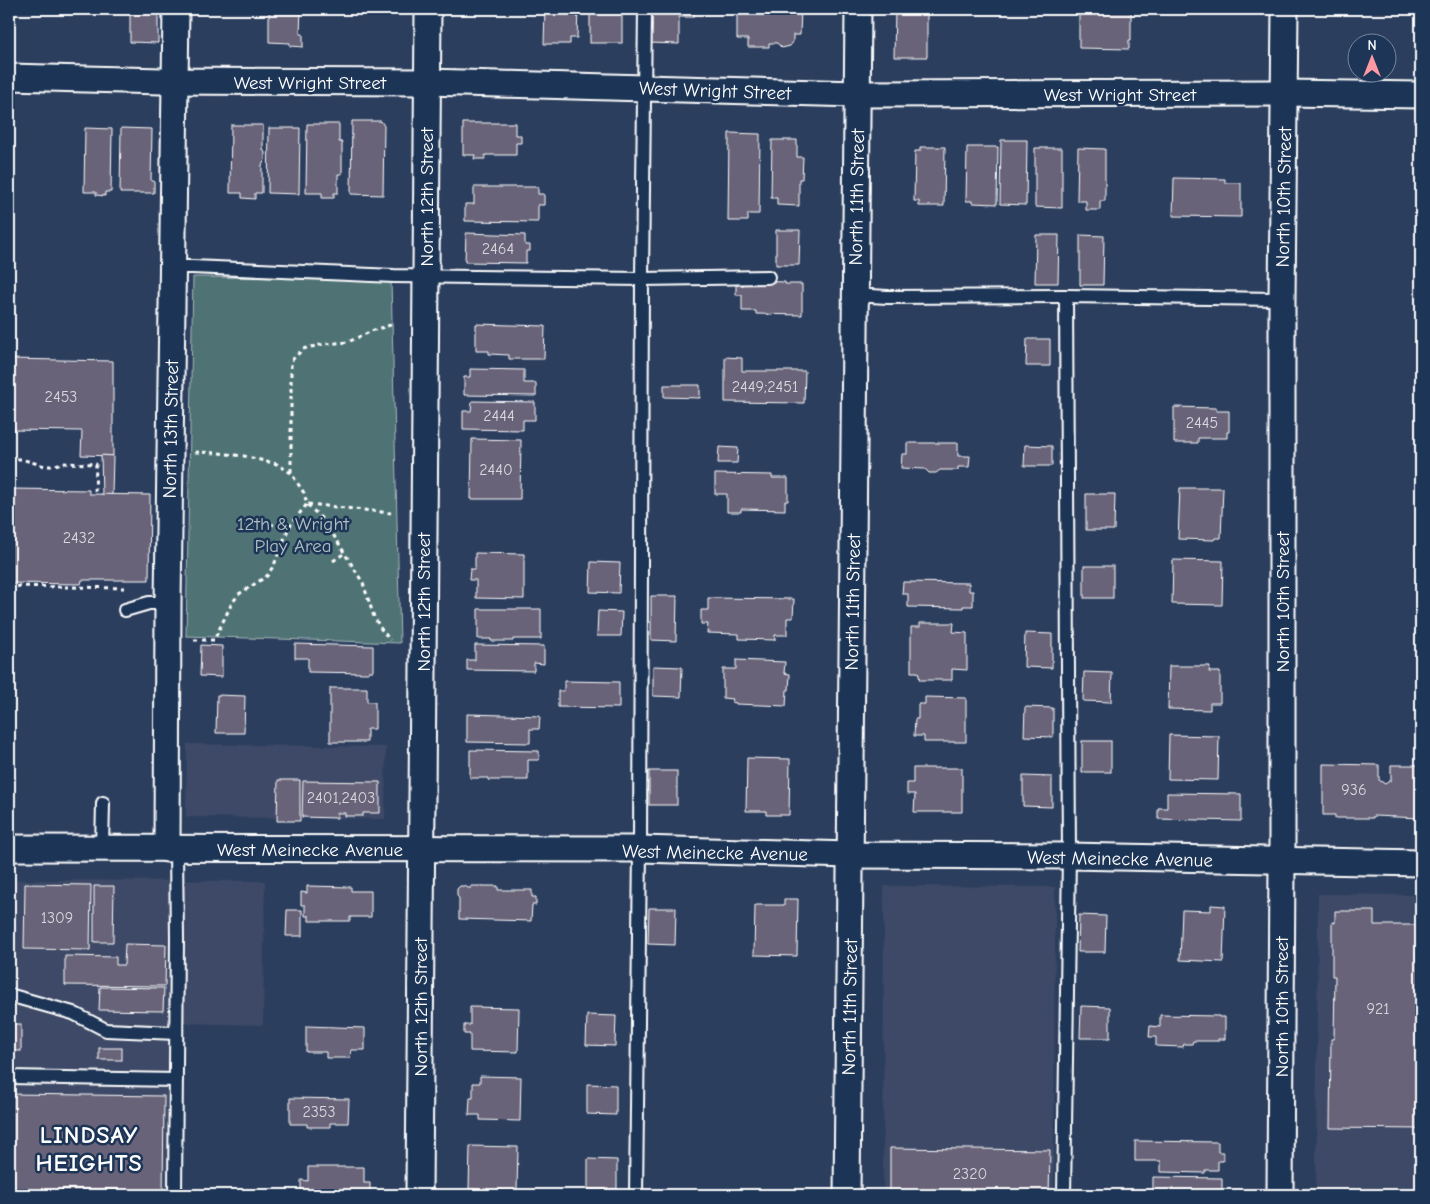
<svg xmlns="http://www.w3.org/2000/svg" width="1430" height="1204" viewBox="0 0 1430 1204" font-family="'Comic Neue',sans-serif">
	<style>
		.built { fill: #3e4966 }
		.green { fill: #507374; stroke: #a8b9ba }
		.building { fill: #696479; stroke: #fff }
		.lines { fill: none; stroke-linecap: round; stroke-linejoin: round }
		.service-casing { stroke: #fff; stroke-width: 16 }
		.minor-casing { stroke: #fff; stroke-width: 29 }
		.path { stroke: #fff; stroke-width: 3; stroke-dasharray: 4 4; stroke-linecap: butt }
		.service { stroke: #1d3557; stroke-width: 12 }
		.minor { stroke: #1d3557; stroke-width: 25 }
		.labels { text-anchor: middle; stroke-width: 5; stroke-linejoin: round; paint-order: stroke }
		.number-label { font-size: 16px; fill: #dad8de }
		.street-label { font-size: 19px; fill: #fff; stroke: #1d3557 }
		.park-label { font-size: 19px; fill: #b0c0c0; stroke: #1d3557 }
		.district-label { font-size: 24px; font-weight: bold; letter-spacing: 1px; fill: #fff; stroke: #1d3557 }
	</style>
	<rect width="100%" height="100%" fill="#2c3e5e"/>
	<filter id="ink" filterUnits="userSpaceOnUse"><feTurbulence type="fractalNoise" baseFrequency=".02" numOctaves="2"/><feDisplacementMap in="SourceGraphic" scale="10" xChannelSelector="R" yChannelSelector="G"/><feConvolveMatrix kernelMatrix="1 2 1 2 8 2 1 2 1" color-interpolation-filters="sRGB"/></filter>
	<g filter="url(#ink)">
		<g class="built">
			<path d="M187 744 386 747 385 819 186 817Z"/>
			<path d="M9 880 265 881 263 1025 184 1023 183 1195H9Z"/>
			<path d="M884 886 1055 887 1054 1195H883Z"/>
			<path d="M1318 894 1421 895V1195H1316Z"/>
		</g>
		<path class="green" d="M193 277 391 279 400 643 186 636Z"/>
		<g class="building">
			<path d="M130 9H158V43L130 42Z"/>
			<path d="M269 9H301L300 34H303V47L290 46V43L269 42Z"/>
			<path d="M545 9H578L577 38H570V44H544Z"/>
			<rect x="590" y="9" width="32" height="34"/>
			<path d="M648 9H694V17H679V44L648 43Z"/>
			<path d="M757 9H801L800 35H793V42L790 46 782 48 777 43H769V47H748V39H737V11H757Z"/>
			<path d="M895 9H927V57H894Z"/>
			<path d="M1079 9H1131V40H1129V49L1079 48Z"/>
			<path d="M352 121H381L384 126 383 195 351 194Z"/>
			<path d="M463 123H515V135H521V143H516V155H485V159H474L475 155H463Z"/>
			<path d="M307 124H339V142H342V174H338V193H334V198H322V193H306Z"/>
			<path d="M231 125H263V149L265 153V160L262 165V193H255V199L242 198V193H230Z"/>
			<path d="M85 128 112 129 111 192H105V196L96 195V192H84Z"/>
			<path d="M121 128 152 129 151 181H154V193H120Z"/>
			<path d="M269 128H300L299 194 268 193Z"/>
			<path d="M729 133 760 134 759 214H748V221H728Z"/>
			<path d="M772 140H797V157H803L802 179H799V206L777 205V198H771Z"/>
			<path d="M1001 140H1027L1026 205 1000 204Z"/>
			<path d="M920 147H945L944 206H919V201H914L915 151H920Z"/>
			<path d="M967 147H998L997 204 972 203V201H966Z"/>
			<path d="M1035 148H1062V208L1035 207Z"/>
			<path d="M1078 148 1105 149V201H1100V210H1086V201H1077Z"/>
			<path d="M1174 178 1225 179V183H1241V217L1173 216Z"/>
			<path d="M474 187H538V194H544V205H538V222L465 221V204H474Z"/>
			<path d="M776 230H800L799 265H776Z"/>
			<path d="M466 233 525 235V245H530V251H526V263L465 262Z"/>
			<path d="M1036 235H1059L1058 283H1035Z"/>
			<path d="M1080 235 1104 236 1103 285H1080Z"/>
			<path d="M744 281 785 282V284H802V315L756 314V311H742V295H736V285H744Z"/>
			<path d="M476 324 545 326 544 359H509V355L489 354V351H476Z"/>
			<path d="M1027 339H1050V366H1026Z"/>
			<path d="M725 357 742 358V371H805L804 403 725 402Z"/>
			<path d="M9 359 113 361V456L81 455 82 431 9 430Z"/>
			<path d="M470 369 524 370V383H536V396L464 395V377H470Z"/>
			<path d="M664 385H700V398L664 397Z"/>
			<path d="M472 401 535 402V420H523V430L463 429V411H471Z"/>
			<path d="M1174 407 1216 408V411H1229V432H1227V438H1198V443H1174Z"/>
			<path d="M472 439 521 440 520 499H471Z"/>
			<path d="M907 443H958V456H970L969 467H958V470H940L936 473H929L925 469 901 468 902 454H907Z"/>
			<path d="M1025 445 1052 446V466H1024Z"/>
			<path d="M719 447 738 448 737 463H718Z"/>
			<path d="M101 455 113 456 112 495H102Z"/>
			<path d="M715 474 772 475V478H788V501H785V510L741 509V512H727V494H715Z"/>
			<path d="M1180 488H1223L1221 538H1215L1214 540 1178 539Z"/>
			<path d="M9 489 89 490V494L150 495 149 580H82L81 584 9 583Z"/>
			<path d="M1086 494H1115L1114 530H1086Z"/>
			<path d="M475 553 524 554V599L476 598V580H469L470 569H475Z"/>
			<path d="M1173 560 1223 561 1222 605 1172 604Z"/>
			<path d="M591 562 620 563 619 593 590 592Z"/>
			<rect x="1084" y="566" width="29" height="32"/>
			<path d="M903 582 969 583V591H973V606H963V608L908 607V594H902Z"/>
			<path d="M651 596H677L676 641 651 640Z"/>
			<path d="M708 598 794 599 793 618H787V635H775V640L739 639V634L707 633 708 624H701V610H708Z"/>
			<path d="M478 609H541V639H513V641H491V639H478Z"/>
			<path d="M598 611 622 612 621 636H597Z"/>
			<path d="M920 623H954L953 632 967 633V670L952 669V680H920L918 672H911V627H920Z"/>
			<path d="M1025 633 1052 634V668L1024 667Z"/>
			<path d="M295 644 373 646V671H369V673L308 672V658H295Z"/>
			<path d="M201 645 222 646V677L200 676Z"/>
			<path d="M475 645 544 646V664L534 663V671L467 670V660H475Z"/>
			<path d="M736 660 785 662 784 673 790 674 789 690H787L786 706 736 704V703L732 702 733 699 723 698V669H736Z"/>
			<path d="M653 666 682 667 681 697 653 696Z"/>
			<path d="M1169 666H1210L1209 672H1220V703H1210V710L1168 709Z"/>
			<path d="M1084 672 1112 673 1111 702 1083 701Z"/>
			<path d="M564 681 619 682V708L558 707V691H564Z"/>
			<path d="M330 688H367V702H375V729H367V742H330Z"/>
			<path d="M217 695 245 696 244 733H216Z"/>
			<path d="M925 697 966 698V742H924V736H914L915 719H918V704H925Z"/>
			<path d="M1025 707 1053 708V737L1024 736Z"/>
			<path d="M467 714 540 716 539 729H530V743L467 742Z"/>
			<path d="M1169 735 1219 736 1218 780 1168 779Z"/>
			<rect x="1082" y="741" width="29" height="31"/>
			<path d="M470 750 539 751V760H528V780H488V778H470Z"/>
			<path d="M747 758 790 759 789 815H766V811H746Z"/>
			<path d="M1323 764 1379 765V780L1385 784 1391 780V765H1421V818L1373 816V818H1335V815H1323Z"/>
			<path d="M913 768H962V812H914L915 794H907V783H913Z"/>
			<rect x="649" y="771" width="28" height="34"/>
			<path d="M1023 776 1052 777V807L1023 806Z"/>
			<path d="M278 780H300V821H277Z"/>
			<path d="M303 781 380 782V813H363V816H345V813H337V818L302 817Z"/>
			<path d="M1167 793 1241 794V821L1158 819V808H1167Z"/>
			<path d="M25 884 91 885 90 950 24 949Z"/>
			<path d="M94 886H114L113 942H94Z"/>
			<path d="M307 886 351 887V891H371V917H350V921H309V916H305V905H301V892L307 893Z"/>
			<path d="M460 886H465L468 888H471V886H498V890H532V897H536V905H532L531 921 459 919V898L457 896V889Z"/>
			<path d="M784 899H798L797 956 754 955 755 905H784Z"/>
			<path d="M1211 905 1225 906 1223 962 1180 960 1182 910 1211 911Z"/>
			<path d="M649 908H676L675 945 648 944Z"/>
			<path d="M287 910H302V936H286Z"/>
			<path d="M1335 911H1374V925H1421V1129L1330 1128 1331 1039H1334L1335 976H1332V922L1335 923Z"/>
			<path d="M1079 915 1106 916 1105 952H1078Z"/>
			<path d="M125 944 166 945 165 986 65 985V956L116 957V965H124Z"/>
			<path d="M100 987 164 988 163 1011 99 1010Z"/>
			<path d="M1081 1006 1110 1007V1038H1080Z"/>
			<path d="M470 1007 519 1008 518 1052 470 1051V1034H464V1025H470Z"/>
			<path d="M587 1015 616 1016 615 1046 586 1045Z"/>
			<path d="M1160 1015 1219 1016V1017H1225V1039H1218V1041H1193L1192 1044H1184L1183 1047 1156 1046V1037H1149L1150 1026 1160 1027Z"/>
			<rect x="9" y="1024" width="12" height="27"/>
			<path d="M306 1026 365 1028V1050H351L350 1058H326V1052H306Z"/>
			<rect x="99" y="1048" width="23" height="12"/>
			<path d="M480 1076 521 1077 520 1121 480 1120V1115H469L470 1098H473V1083H480Z"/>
			<path d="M587 1084 616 1085V1115L587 1114Z"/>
			<path d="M9 1094 164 1096 163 1195H118V1189H62V1195H9Z"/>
			<path d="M290 1098 349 1099 348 1123H330V1127H307V1124H290Z"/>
			<path d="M1135 1141 1218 1142V1152H1223V1161H1218V1170H1205V1173L1161 1172V1161H1135Z"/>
			<path d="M470 1146 518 1147 517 1191 469 1189Z"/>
			<path d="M890 1148 1050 1150 1049 1195H890Z"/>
			<path d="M588 1159 617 1160V1189H588Z"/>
			<path d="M308 1167H364V1183H370V1193H365V1195L309 1194V1192H301V1180L308 1181Z"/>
			<path d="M1153 1177 1222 1178V1195H1153Z"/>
		</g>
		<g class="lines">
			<g class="service-casing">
				<g id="service">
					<path d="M173 267H192L394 276 642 279 768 277"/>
					<path d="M855 295 887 297 1066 296"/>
					<path d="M125 610 149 603H168"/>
					<path d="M102 848 103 803"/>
					<path d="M9 995 73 1013 106 1030 176 1033"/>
					<path d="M9 1077 176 1080"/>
					<path d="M175 1195 177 939 176 849"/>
					<path d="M636 1195 640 849 642 279 645 9"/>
					<path d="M1064 1195 1069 856 1066 296 1282 299"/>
				</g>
			</g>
			<g class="minor-casing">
				<g id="minor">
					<path d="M9 77 162 81 427 82 857 94 1284 93 1421 95"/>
					<path d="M9 848 640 849 850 855 1069 856 1421 863"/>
					<path d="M167 849 168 603 176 9"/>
					<path d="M419 1195 428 9"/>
					<path d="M847 1195 858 9"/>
					<path d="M1280 1195 1282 861V299L1285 9"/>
				</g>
			</g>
			<g class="path">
				<path d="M195 452 218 453 244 456 277 464 291 473 304 493 307 504 326 523 363 583 374 617 381 629 390 640"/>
				<path d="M9 459H21L45 466H53L61 463 96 464 95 495"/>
				<path d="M291 472V361L303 349 324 344 348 342 374 330 394 324"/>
				<path d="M308 504 391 513"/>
				<path d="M262 524 276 525 289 527"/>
				<path d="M333 561 345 553"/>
				<path d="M9 586 127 588"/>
				<path d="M194 640H214L232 603 239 594 267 576 274 565 289 527 307 504"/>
			</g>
			<use href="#service" class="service"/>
			<use href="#minor" class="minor"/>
		</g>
	</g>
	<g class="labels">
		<g class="number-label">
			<text x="498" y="254">2464</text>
			<text x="765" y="392">2449;2451</text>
			<text x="61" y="402">2453</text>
			<text x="499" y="421">2444</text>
			<text x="1202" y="428">2445</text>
			<text x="496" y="475">2440</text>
			<text x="79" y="543">2432</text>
			<text x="1354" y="795">936</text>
			<text x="341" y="803">2401,2403</text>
			<text x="57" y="923">1309</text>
			<text x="1378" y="1014">921</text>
			<text x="319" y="1117">2353</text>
			<text x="970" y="1179">2320</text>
		</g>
		<g class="street-label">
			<text x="310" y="89">West Wright Street</text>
			<text transform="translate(715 90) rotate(2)" y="7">West Wright Street</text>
			<text x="1120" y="101">West Wright Street</text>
			<text transform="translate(426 197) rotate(-90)" y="7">North 12th Street</text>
			<text transform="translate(856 197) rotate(-89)" y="7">North 11th Street</text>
			<text transform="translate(1283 197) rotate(-89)" y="7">North 10th Street</text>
			<text transform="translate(170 429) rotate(-89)" y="7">North 13th Street</text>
			<text transform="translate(423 602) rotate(-90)" y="7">North 12th Street</text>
			<text transform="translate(852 602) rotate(-89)" y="7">North 11th Street</text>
			<text transform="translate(1282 602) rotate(-90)" y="7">North 10th Street</text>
			<text x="310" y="856">West Meinecke Avenue</text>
			<text transform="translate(715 852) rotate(1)" y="7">West Meinecke Avenue</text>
			<text transform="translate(1120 858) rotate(1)" y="7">West Meinecke Avenue</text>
			<text transform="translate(420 1007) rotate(-90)" y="7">North 12th Street</text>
			<text transform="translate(849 1007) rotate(-89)" y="7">North 11th Street</text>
			<text transform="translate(1281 1007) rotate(-90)" y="7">North 10th Street</text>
		</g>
		<g class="park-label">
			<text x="293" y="530">12th &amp; Wright<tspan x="293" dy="22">Play Area</tspan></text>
		</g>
		<g class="district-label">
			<text x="89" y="1143">LINDSAY<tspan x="89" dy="28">HEIGHTS</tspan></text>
		</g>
	</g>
	<rect width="1430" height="1204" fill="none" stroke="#1d3557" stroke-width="30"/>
	<rect x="15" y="15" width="1400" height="1174" fill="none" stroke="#fff" stroke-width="2" filter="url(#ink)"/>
	<g transform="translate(1372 58)"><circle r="24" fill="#1d3557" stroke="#77869a"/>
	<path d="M0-4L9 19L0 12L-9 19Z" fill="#ff9aa2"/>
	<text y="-8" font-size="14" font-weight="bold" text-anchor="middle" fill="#ffffff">N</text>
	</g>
</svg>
